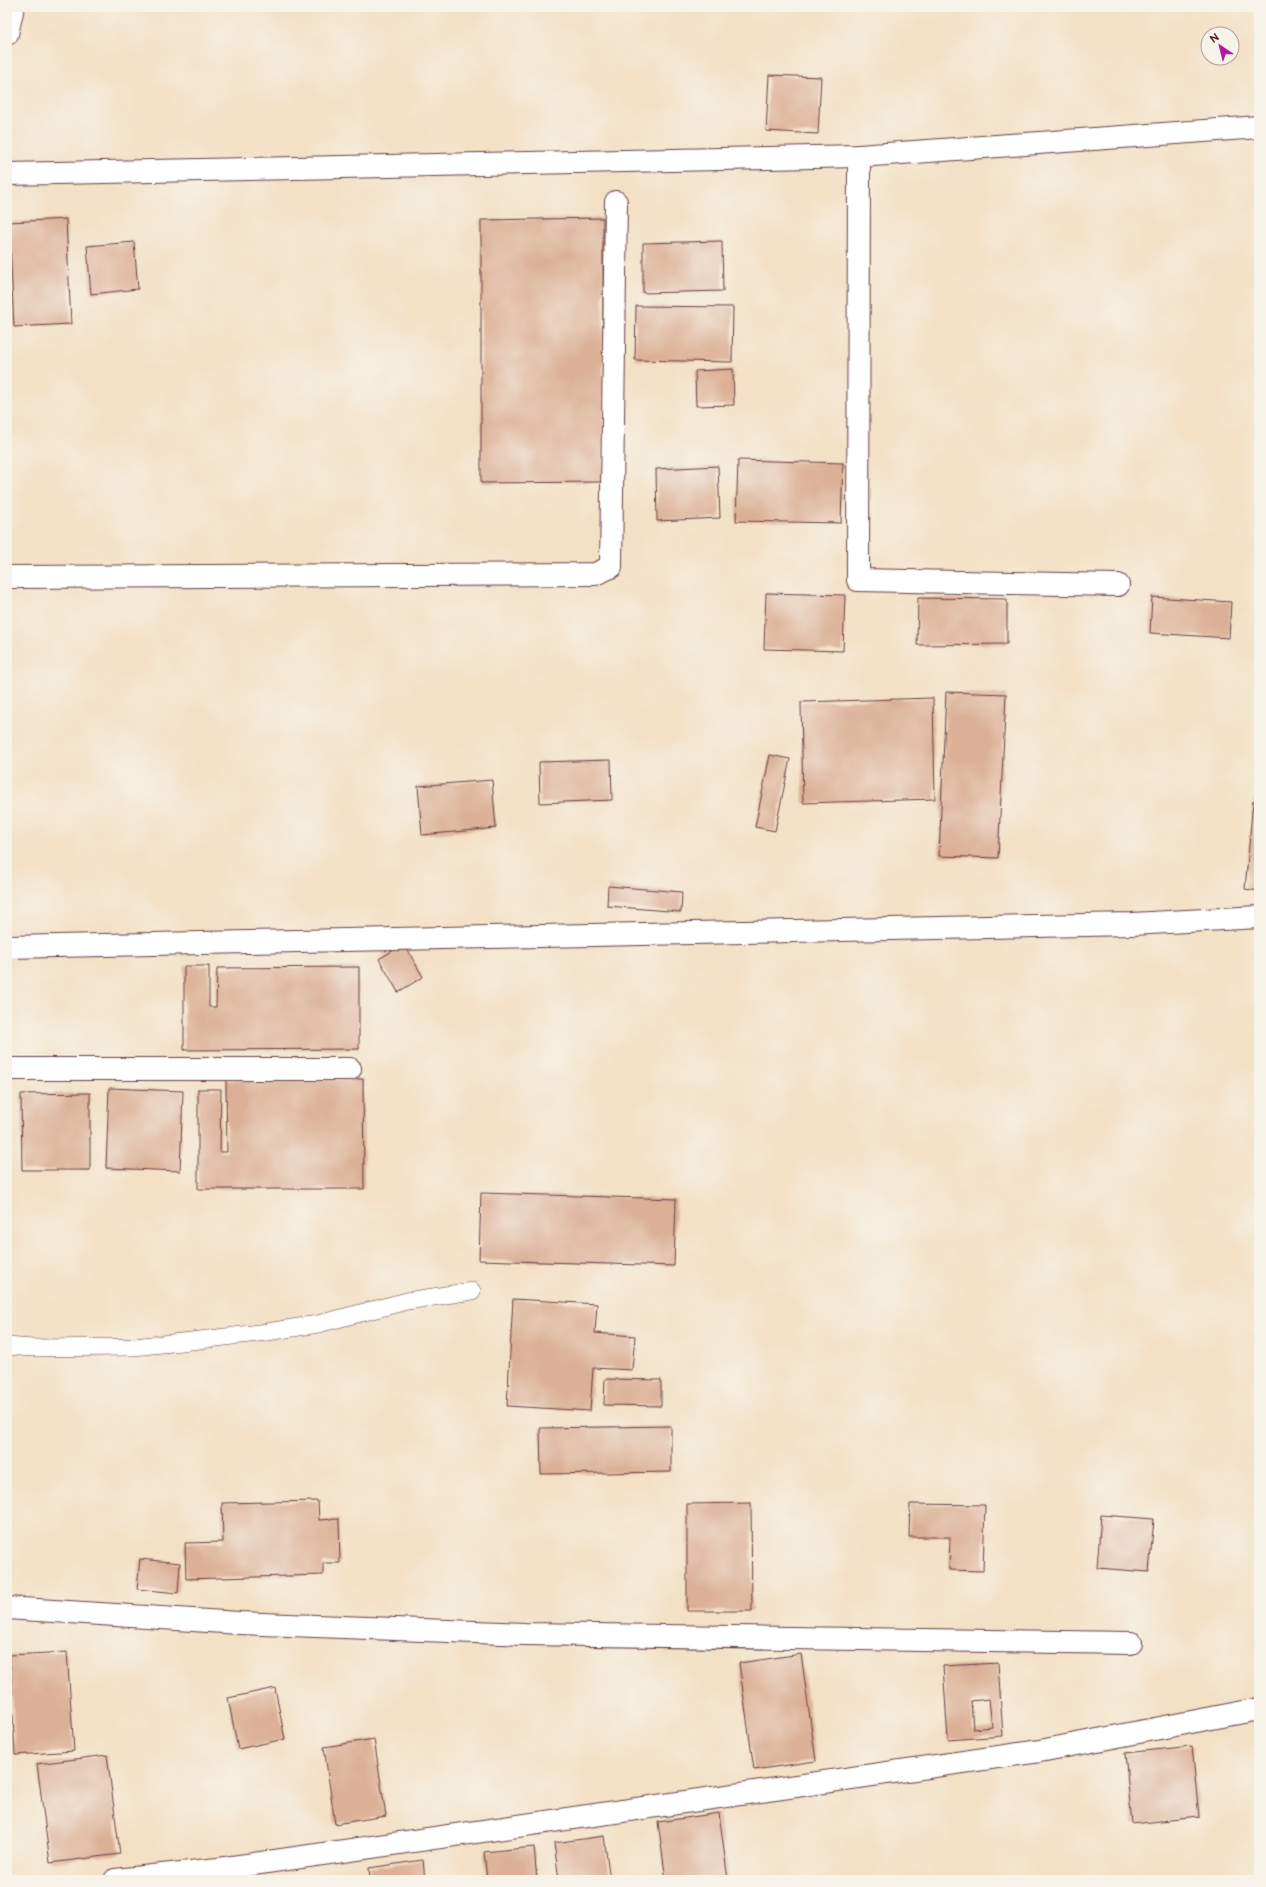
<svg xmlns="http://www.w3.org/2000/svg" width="1266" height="1887" viewBox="0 0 1266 1887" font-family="'Balsamiq Sans',sans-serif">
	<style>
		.building { fill: #dcb097; fill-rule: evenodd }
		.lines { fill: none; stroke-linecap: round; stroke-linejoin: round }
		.service-casing { stroke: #633c42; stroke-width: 18 }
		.minor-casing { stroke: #633c42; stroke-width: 24 }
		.secondary-casing { stroke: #633c42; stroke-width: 24 }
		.service { stroke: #fff; stroke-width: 17 }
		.minor { stroke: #fff; stroke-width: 22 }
		.secondary { stroke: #fff; stroke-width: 22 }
	</style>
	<rect width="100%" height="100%" fill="#f7f3e8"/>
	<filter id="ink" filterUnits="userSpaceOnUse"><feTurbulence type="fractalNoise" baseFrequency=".025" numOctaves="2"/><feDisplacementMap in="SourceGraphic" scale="8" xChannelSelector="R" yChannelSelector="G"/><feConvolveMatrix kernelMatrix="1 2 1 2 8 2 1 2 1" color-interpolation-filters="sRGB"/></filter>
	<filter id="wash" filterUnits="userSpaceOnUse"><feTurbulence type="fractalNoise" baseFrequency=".012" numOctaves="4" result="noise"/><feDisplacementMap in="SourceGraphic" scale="16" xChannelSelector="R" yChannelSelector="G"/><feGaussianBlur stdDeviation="0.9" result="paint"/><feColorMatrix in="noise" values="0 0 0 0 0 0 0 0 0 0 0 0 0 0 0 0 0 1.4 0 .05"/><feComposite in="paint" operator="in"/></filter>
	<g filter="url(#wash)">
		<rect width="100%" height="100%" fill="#f3e0c5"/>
		<g id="blocks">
			<g class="building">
				<path d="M769 75 821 77 818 134 766 131Z"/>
				<path d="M603 218V482L481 483V220Z"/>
				<path d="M66 219 71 324 14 327 9 222Z"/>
				<path d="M722 241 723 291 643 293V243Z"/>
				<path d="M134 242 138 289 91 294 87 246Z"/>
				<path d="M636 306 733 307 732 362 635 360Z"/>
				<path d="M733 369 734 405 696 406 695 371Z"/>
				<path d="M738 460 843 463 841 523 736 521Z"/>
				<path d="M718 466 720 518 657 521 656 469Z"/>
				<path d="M766 593 845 595 843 651 764 649Z"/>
				<path d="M1152 597 1231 602 1229 638 1150 633Z"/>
				<path d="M918 598 1007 599V644L917 645Z"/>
				<path d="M946 692 1006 694 998 858 939 856Z"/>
				<path d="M933 698 935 799 803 803 801 702Z"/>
				<path d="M770 755 790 759 775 831 755 827Z"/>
				<path d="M611 760 612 800 540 803 539 762Z"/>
				<path d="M492 780 496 828 422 835 418 786Z"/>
				<path d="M1253 801 1259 802V891L1245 889Z"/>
				<path d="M608 886 682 892 681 912 607 906Z"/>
				<path d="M404 944 423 977 398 992 379 959Z"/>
				<path d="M184 966H209V1007H216L217 968 359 967V1049L184 1050Z"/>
				<path d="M363 1079 364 1189H198V1089H221L220 1152H227L226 1080Z"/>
				<path d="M109 1088 183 1091 180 1171 106 1168Z"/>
				<path d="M7 1091H10L8 1146H7Z"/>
				<path d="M90 1093V1170H22L21 1094Z"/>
				<path d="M481 1193 676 1199 674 1266 479 1260Z"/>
				<path d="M513 1299 597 1304 595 1333 635 1336 632 1370 593 1368 590 1411 507 1406Z"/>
				<path d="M605 1379 661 1380V1406L604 1405Z"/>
				<path d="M671 1426V1472L541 1474 540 1428Z"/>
				<path d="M318 1501 319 1520 339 1519 340 1563H323V1575L186 1579 185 1543 223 1542 222 1503Z"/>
				<path d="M751 1503 752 1611H687V1504Z"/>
				<path d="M910 1504 985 1505 983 1571 949 1570 950 1537H909Z"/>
				<path d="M1101 1515 1154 1519 1149 1572 1097 1568Z"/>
				<path d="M140 1559 180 1563 178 1593 137 1589Z"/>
				<path d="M67 1652 74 1751 15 1755 10 1655Z"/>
				<path d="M801 1654 816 1761 754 1770 739 1663Z"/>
				<path d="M998 1663 1003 1736 948 1740 943 1666ZM989 1699 992 1727 973 1729 971 1701Z"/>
				<path d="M275 1688 285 1739 238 1749 228 1698Z"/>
				<path d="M374 1739 386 1816 335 1824 324 1747Z"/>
				<path d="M1192 1746 1199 1817 1132 1824 1125 1753Z"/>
				<path d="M107 1755 120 1854 50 1863 37 1764Z"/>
				<path d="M719 1813 728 1880H666L658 1822Z"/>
				<path d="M604 1836 610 1880H559L554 1843Z"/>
				<path d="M534 1847 537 1880H487L484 1852Z"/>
				<path d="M423 1860 425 1880H370L369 1868Z"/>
			</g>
		</g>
	</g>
	<g filter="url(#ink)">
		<use href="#blocks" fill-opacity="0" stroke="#633c42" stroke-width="1"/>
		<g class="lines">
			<g class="service-casing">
				<path id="service" d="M7 1346 32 1348 133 1347 191 1341 267 1332 318 1324 407 1301 472 1291"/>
			</g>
			<g class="minor-casing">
				<g id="minor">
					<path d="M859 156 858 580 1118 585"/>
					<path d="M7 174 859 156 1259 127"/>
					<path d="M7 577 595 574 611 567 616 202"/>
					<path d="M7 947 1132 924 1259 917"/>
					<path d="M7 1069H350"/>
					<path d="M7 1608 239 1623 525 1634 1131 1643"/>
					<path d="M115 1880 218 1869 1040 1751 1259 1709"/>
				</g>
			</g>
			<g class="secondary-casing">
				<path id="secondary" d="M7 34 13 7"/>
			</g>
			<use href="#service" class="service"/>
			<use href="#minor" class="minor"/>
			<use href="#secondary" class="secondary"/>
		</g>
	</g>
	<rect width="1266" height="1887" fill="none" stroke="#f7f3e8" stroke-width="24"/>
	<g transform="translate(1220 46) rotate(325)"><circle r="19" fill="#f7f3e8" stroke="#b29e9c"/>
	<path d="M0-3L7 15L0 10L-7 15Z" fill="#b5179e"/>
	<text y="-6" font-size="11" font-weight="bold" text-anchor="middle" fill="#4a1f2b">N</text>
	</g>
</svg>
